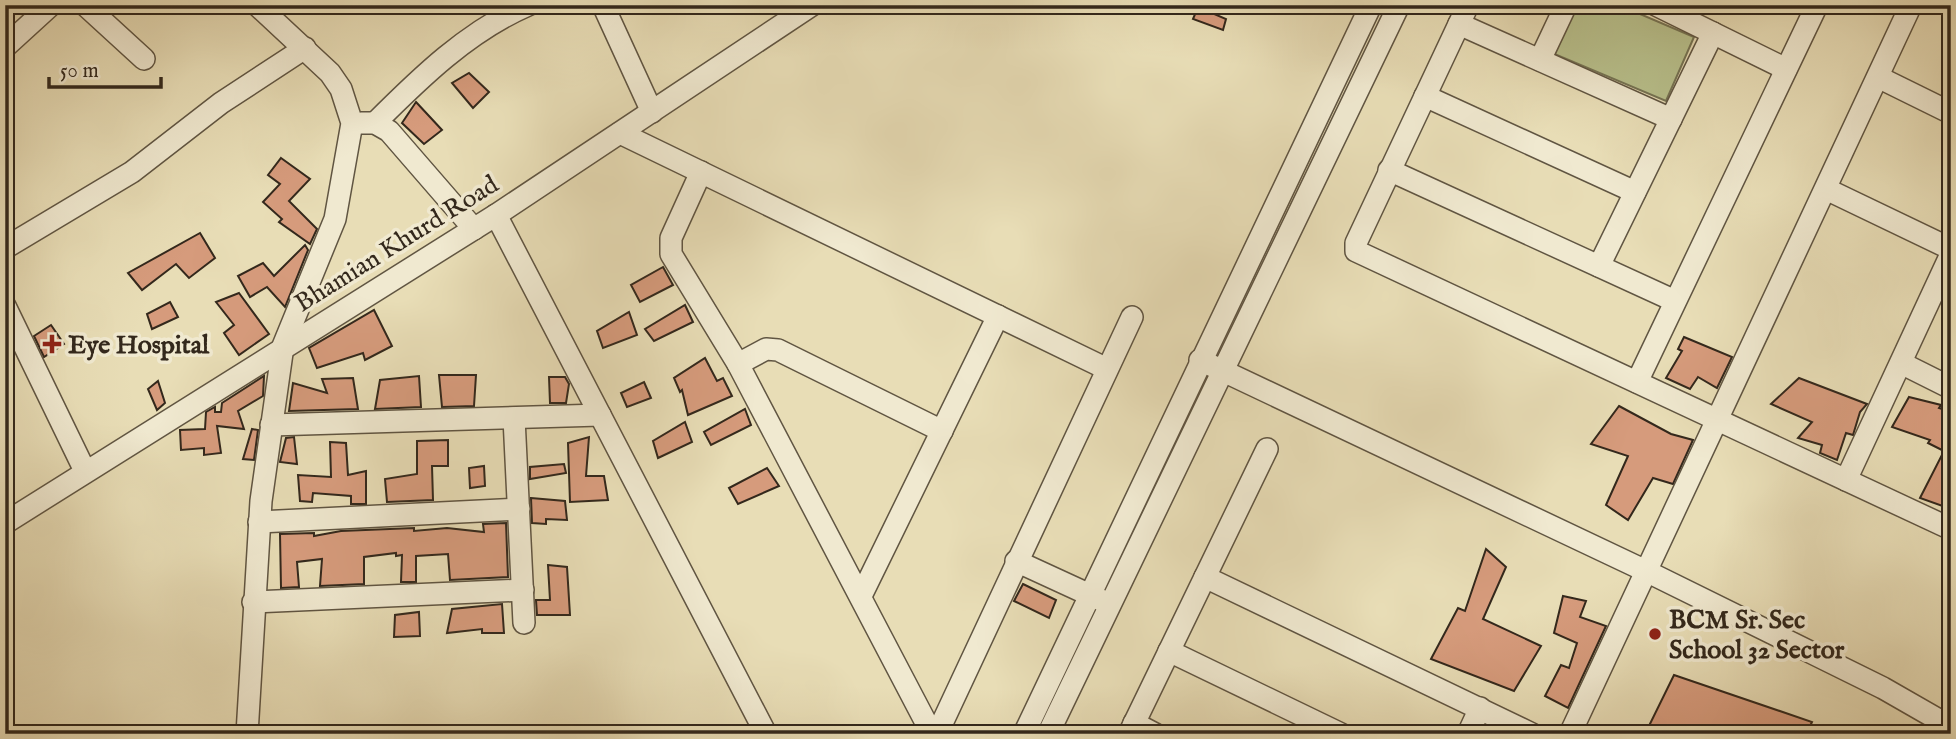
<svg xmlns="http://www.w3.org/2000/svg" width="1956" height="739" viewBox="0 0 1956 739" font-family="'IM FELL English',serif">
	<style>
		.green { fill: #b8c08c; stroke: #767454; stroke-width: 2 }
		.building { fill: #d69b7c; stroke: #33281c; stroke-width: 2 }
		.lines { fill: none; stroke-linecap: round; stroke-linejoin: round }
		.minor-casing { stroke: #605542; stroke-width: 24 }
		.minor { stroke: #f0e9d0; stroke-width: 21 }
		.poi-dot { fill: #8f2418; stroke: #f0e9d0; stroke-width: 2.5 }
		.labels { text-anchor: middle; stroke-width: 7; stroke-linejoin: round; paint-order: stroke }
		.street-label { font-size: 26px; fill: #33281c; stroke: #f0e9d0 }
		.poi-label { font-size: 26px; font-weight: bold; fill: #33281c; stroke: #f0e9d0; text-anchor: start }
	</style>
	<rect width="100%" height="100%" fill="#e8ddb6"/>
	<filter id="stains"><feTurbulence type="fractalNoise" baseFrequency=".00286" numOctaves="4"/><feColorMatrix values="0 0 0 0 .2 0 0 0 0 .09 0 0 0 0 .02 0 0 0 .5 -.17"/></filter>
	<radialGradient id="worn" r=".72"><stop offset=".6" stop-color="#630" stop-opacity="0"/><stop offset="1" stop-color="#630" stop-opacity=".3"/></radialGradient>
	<path class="green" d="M1572 5H1619L1694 37 1666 101 1552 53Z"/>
	<g class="building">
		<path d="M1198 7 1226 19 1223 30 1193 19Z"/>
		<path d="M469 73 489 92 473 108 452 83Z"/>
		<path d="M416 102 442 130 424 144 402 123Z"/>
		<path d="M281 158 310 179 289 201 317 229 310 244 279 222 282 219 263 202 280 184 268 175Z"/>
		<path d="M200 233 215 258 189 278 176 264 142 290 128 273Z"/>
		<path d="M305 245 308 250 285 307 267 287 250 297 238 276 263 263 274 276Z"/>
		<path d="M663 267 673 285 640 302 631 285Z"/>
		<path d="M239 293 269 334 239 355 224 333 234 325 216 302Z"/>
		<path d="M170 302 178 317 152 329 147 314Z"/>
		<path d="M685 305 693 322 654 341 645 329Z"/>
		<path d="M374 310 392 346 365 360 363 353 317 368 309 348Z"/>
		<path d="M629 312 637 335 603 348 597 331Z"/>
		<path d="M51 325 64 344 44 357 34 336Z"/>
		<path d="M1684 337 1732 357 1717 388 1698 377 1690 389 1666 378 1682 351 1678 349Z"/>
		<path d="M705 358 717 381 723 378 732 396 688 415 682 390 680 392 674 378Z"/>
		<path d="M439 375H476L474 406 442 407Z"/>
		<path d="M264 376 263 396 238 411 244 429 217 426 221 453 204 455V448L181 450 180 430 205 429 206 412 215 407V412H221L222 403Z"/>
		<path d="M419 376 421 407 375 409 380 380Z"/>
		<path d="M549 377H565L569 384 566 403H550Z"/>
		<path d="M353 378 358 409 289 411 293 383 327 393 322 379Z"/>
		<path d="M1799 378 1867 404 1860 412 1853 435 1846 433 1837 460 1820 453 1822 445 1798 438 1812 422 1771 404Z"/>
		<path d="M158 381 165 403 157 410 148 389Z"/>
		<path d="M644 382 651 398 627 407 621 393Z"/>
		<path d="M1909 397 1941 405 1939 408 1951 412V509L1920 498 1944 451 1928 443 1930 440 1892 427Z"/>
		<path d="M1619 406 1671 434 1693 440 1673 484 1653 478 1628 520 1606 505 1628 456 1591 444Z"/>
		<path d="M745 409 751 425 711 445 704 432Z"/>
		<path d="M685 422 692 442 658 458 653 441Z"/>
		<path d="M252 429 258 430 254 460 243 459Z"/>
		<path d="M294 437 297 464 280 462 286 438Z"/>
		<path d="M589 437 586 476H604L608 500 570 502 568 443Z"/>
		<path d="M448 440V466H432L433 500 387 502 385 479 417 474V441Z"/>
		<path d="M330 442 346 443 348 475 366 471V504H351V496L313 493 312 502 300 501 298 475 331 477Z"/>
		<path d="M564 464 566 473 530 479V467Z"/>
		<path d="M484 466 485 486 470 488 469 468Z"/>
		<path d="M767 468 779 486 738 504 729 488Z"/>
		<path d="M531 498 565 501 567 520 546 519V524L532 523Z"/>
		<path d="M506 523 508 577 450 580 448 554 416 556V582H401L402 555 396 556V553L364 557V584L320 586 322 559 297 562 299 587 281 588 280 534 314 533V536L341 531 414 528V531L447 528 484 532 483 524Z"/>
		<path d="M1486 549 1506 567 1483 619 1541 646 1514 691 1431 659 1458 608 1465 611Z"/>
		<path d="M548 565 567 567 570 615H537L536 600H550Z"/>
		<path d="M1023 584 1056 600 1049 618 1014 601Z"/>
		<path d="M1563 596 1586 601 1580 617 1606 626 1568 708 1545 696 1561 665 1569 668 1577 643 1554 633Z"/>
		<path d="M502 604 504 633H482V629L447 633 452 609Z"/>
		<path d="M419 612 420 636 394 637 395 615Z"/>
		<path d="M1674 675 1812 722 1806 734H1706L1686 726 1683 734H1645Z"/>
	</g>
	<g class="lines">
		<g class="minor-casing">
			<g id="minor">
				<path d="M85 5 144 59"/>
				<path d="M603 5 652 112"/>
				<path d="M1468 5 1356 243V251L1951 529"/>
				<path d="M1656 5 1786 69"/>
				<path d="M1459 24 1671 119"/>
				<path d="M5 47 51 5"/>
				<path d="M1540 60 1566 5"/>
				<path d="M1878 77 1951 113"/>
				<path d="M1425 96 1635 192"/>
				<path d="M361 123H375L389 131 474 229"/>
				<path d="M375 123C420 78 468 31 528 5"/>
				<path d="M620 133 1107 369"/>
				<path d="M1389 170 1675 301"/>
				<path d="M701 172 671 238V254L738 364 932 734"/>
				<path d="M1826 189 1951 249"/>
				<path d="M496 215 766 734"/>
				<path d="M5 248 132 172 221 103 305 48"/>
				<path d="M1599 266 1713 33"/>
				<path d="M5 306 85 471"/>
				<path d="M1200 360 1648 572 1883 688 1951 727"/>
				<path d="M1901 363 1951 388"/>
				<path d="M738 364 766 349 778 350 942 431"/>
				<path d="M1637 382 1817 5"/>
				<path d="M514 418 524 623"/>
				<path d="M271 425 600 415"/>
				<path d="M1846 480 1951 254"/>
				<path d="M259 522 519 509"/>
				<path d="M5 523 496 215 812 5"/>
				<path d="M1016 561 1103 601"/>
				<path d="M1205 577 1532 734"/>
				<path d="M861 596 998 316"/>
				<path d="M253 602 523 590"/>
				<path d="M1169 651 1341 734"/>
				<path d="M1134 723 1155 734"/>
				<path d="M247 734 261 501 283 346 335 219 352 123 341 89 330 73 257 5"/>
				<path d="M937 734 1132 317"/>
				<path d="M1024 734 1371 5"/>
				<path d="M1048 734 1399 5"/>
				<path d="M1129 734 1267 449"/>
				<path d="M1468 734 1480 708"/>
				<path d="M1570 734 1911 5"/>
			</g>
		</g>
		<use href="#minor" class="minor"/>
	</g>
	<g class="poi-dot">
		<path d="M48.5 333.5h7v7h7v7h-7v7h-7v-7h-7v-7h7z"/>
		<circle cx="1655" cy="634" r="7"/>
	</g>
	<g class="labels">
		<g class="street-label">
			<text transform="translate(396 243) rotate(-32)" y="9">Bhamian Khurd Road</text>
		</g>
		<g class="poi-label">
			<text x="68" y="353">Eye Hospital</text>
			<text x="1669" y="628">BCM Sr. Sec<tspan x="1669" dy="30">School 32 Sector</tspan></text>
		</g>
	</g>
	<rect width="1956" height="739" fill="none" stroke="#e8ddb6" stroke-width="28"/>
	<rect x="7" y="7" width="1942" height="725" fill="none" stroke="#33281c" stroke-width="3.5"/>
	<rect x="14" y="14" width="1928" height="711" fill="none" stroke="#33281c" stroke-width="2"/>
	<path d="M49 77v10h112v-10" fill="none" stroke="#33281c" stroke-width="3.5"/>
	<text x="60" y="77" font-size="21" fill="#33281c" stroke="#f0e9d0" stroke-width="5" paint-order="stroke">50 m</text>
	<rect width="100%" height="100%" filter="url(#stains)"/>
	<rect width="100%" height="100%" fill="url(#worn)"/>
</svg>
